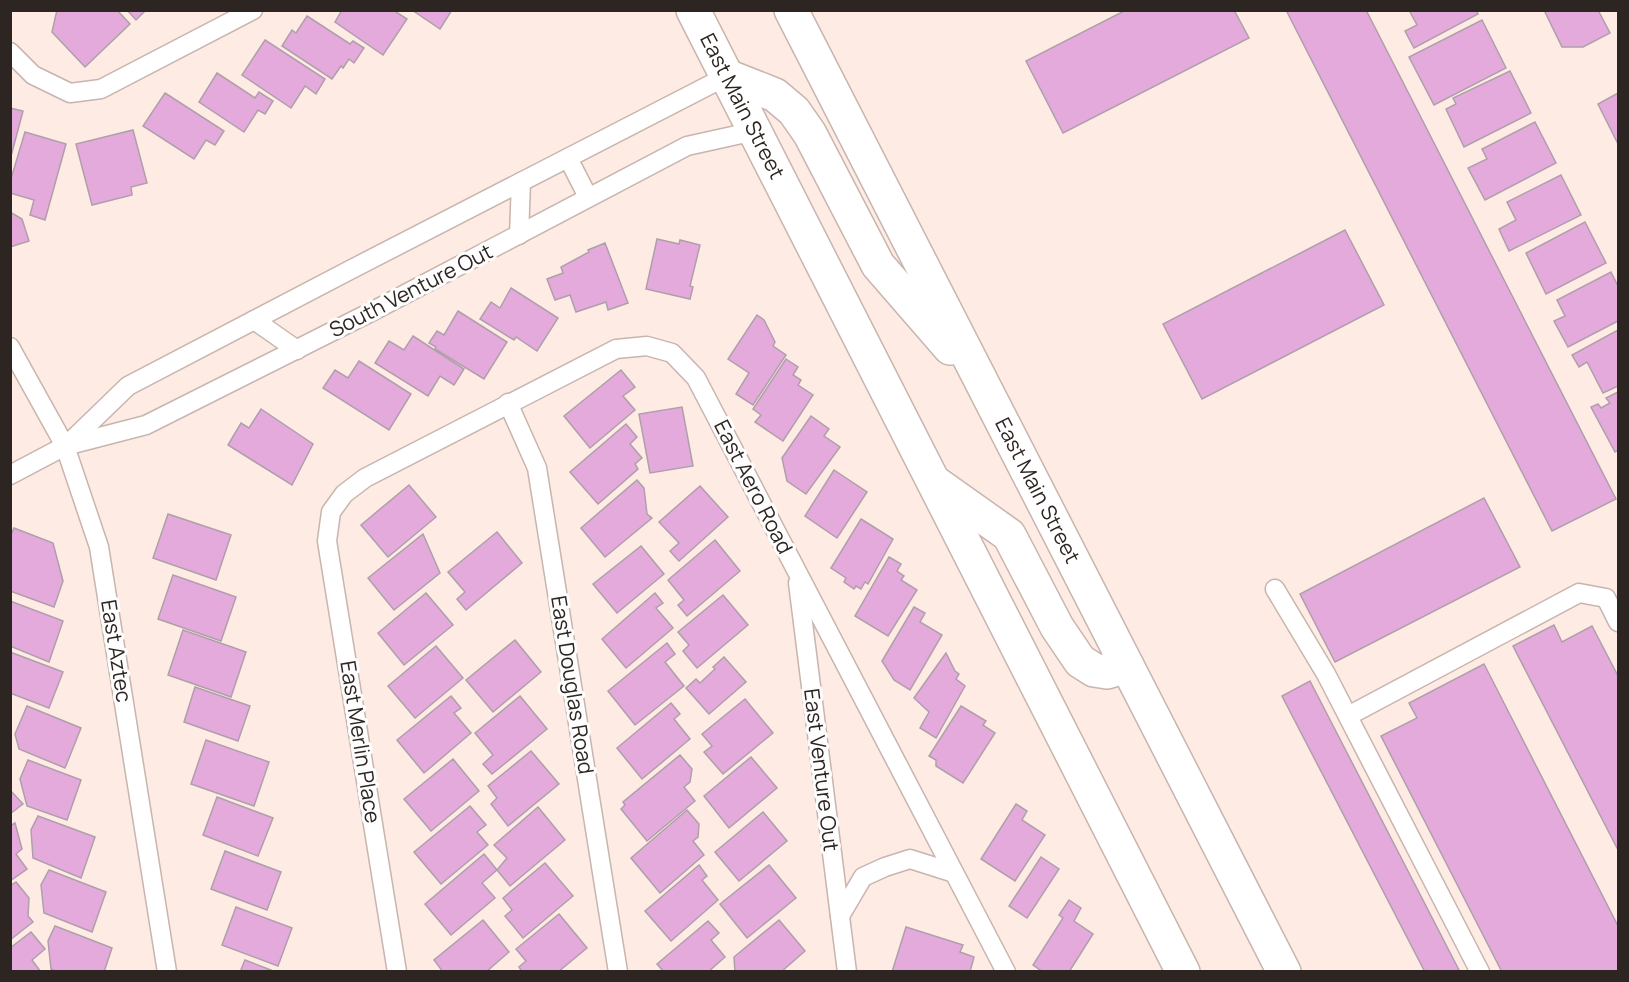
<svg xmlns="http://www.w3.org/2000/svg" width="1629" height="982" viewBox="0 0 1629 982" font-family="Manrope,sans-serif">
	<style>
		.building { fill: #e5aadc; stroke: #ae9fab; stroke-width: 1.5 }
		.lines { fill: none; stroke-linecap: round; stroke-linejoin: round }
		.lane-casing { stroke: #c7b5ae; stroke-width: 21 }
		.primary-casing { stroke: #c7b5ae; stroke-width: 36 }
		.lane { stroke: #fff; stroke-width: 18 }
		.primary { stroke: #fff; stroke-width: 33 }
		.labels { text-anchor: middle; stroke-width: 6; stroke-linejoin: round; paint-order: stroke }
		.street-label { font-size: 21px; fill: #2c2522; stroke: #fdfdfd }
	</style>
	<rect width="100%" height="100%" fill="#feebe3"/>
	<g class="building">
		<path d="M57 10H117L130 24 85 67 52 32Z"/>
		<path d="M127 10H146L136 20Z"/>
		<path d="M342 10H393L407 19 383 55 335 22Z"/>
		<path d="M412 10H452L440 29Z"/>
		<path d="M1126 10H1234L1249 38 1063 133 1026 61Z"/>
		<path d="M1286 10H1366L1616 499 1552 531Z"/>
		<path d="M1409 10H1476L1478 14 1414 48 1405 31 1417 25Z"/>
		<path d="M1544 10H1598L1610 33 1583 47H1562Z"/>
		<path d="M307 16 350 44 353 41 364 48 354 63 349 59 343 68 341 66 332 79 282 46 292 30 296 33Z"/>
		<path d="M1482 20 1506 68 1434 105 1409 57Z"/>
		<path d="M265 40 325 79 316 94 305 86 291 108 242 75Z"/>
		<path d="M1510 71 1531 113 1464 147 1446 109 1456 104 1453 98Z"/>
		<path d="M217 73 255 98 259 92 273 101 265 114 258 110 244 132 199 102Z"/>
		<path d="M165 93 224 131 215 145 206 140 194 159 143 126Z"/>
		<path d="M1618 93V144L1598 104Z"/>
		<path d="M10 108 23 111 10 160Z"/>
		<path d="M1535 122 1556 163 1485 200 1468 168 1487 159 1482 149Z"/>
		<path d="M133 130 147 183 131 187 132 195 92 205 76 144Z"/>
		<path d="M25 132 66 144 45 220 30 215 34 200 10 193V182Z"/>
		<path d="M1561 175 1581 215 1509 251 1499 229 1516 220 1507 202Z"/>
		<path d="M10 212 22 219 29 241 10 247Z"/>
		<path d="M1585 222 1606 263 1546 294 1526 253Z"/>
		<path d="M1345 230 1384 305 1202 399 1163 324Z"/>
		<path d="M657 239 679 244 680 240 700 245 690 286 693 287 690 299 646 289Z"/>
		<path d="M605 243 628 303 608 310 606 302 576 312 570 295 555 300 547 279 563 273 561 267 589 252 588 250Z"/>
		<path d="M1611 272 1618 286V321L1568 347 1554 321 1565 316 1557 300Z"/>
		<path d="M511 288 558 318 537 351 516 337 514 340 480 319 491 302 500 308Z"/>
		<path d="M458 311 507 342 484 379 435 349 436 347 429 343 437 331 444 335Z"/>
		<path d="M757 315 764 320 775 342 773 346 786 355 753 405 736 394 749 373 728 359Z"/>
		<path d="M1618 330V386L1603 393 1587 362 1579 367 1572 355Z"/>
		<path d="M413 336 464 369 454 385 440 376 428 396 375 363 389 341 404 350Z"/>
		<path d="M786 359 798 367 793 375 801 380 798 385 813 395 783 441 755 422 761 415 753 409Z"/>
		<path d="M359 361 411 394 389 430 323 388 335 370 348 378Z"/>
		<path d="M621 370 635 387 623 396 635 410 590 448 564 416Z"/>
		<path d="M1618 392V450L1615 452 1591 407 1598 404 1601 408 1610 403 1606 398Z"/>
		<path d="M682 407 693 466 650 473 639 414Z"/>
		<path d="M261 409 313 444 292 485 228 445 241 423 249 428Z"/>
		<path d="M811 416 829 429 824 436 840 447 806 494 787 481 782 458Z"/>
		<path d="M626 424 637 437 630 444 642 458 635 464 638 469 598 504 570 472Z"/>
		<path d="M834 470 867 492 837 538 805 516Z"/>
		<path d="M637 480 644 488 647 514 652 518 605 557 581 528Z"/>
		<path d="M409 485 436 517 388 557 361 525Z"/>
		<path d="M700 486 728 517 679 561 670 551 679 543 659 522Z"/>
		<path d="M1484 498 1520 567 1335 662 1300 594Z"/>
		<path d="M168 514 231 535 216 580 153 558Z"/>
		<path d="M861 519 893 539 868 584 865 582 861 589 856 586 854 589 844 582 846 578 831 568Z"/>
		<path d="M14 528 53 543 63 581 54 607 10 591V537Z"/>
		<path d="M497 532 522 563 466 610 457 599 465 592 448 572Z"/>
		<path d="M423 534 440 573 394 610 368 578Z"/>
		<path d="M715 540 740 571 687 616 678 605 684 600 668 580Z"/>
		<path d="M641 546 664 574 617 613 593 584Z"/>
		<path d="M889 557 901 564 897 571 904 576 901 580 917 590 888 636 855 616Z"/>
		<path d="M173 575 236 597 221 641 158 619Z"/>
		<path d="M426 593 453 625 404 665 378 633Z"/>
		<path d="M655 593 663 603 656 608 673 628 626 668 602 639Z"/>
		<path d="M723 595 748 625 697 668 683 651 689 645 678 632Z"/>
		<path d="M10 601 63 621 49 662 10 646Z"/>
		<path d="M914 607 925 613 920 622 942 635 910 690 894 680 882 661Z"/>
		<path d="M1554 625 1562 642 1592 626 1618 676V850L1513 646Z"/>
		<path d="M183 630 246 652 231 697 168 675Z"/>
		<path d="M515 640 541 672 493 712 466 680Z"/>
		<path d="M667 643 675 654 665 662 684 686 635 725 608 691Z"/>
		<path d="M436 646 463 678 415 718 388 686Z"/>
		<path d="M10 652 63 672 49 708 10 693Z"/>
		<path d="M946 653 955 671 959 674 956 679 965 686 936 738 920 728 929 712 914 698Z"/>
		<path d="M724 657 746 682 709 714 686 688 696 679 700 683 715 669 713 667Z"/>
		<path d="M1484 664 1618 926V972H1502L1381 736 1417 718 1409 703Z"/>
		<path d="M1310 681 1460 972H1425L1282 696Z"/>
		<path d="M195 687 250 706 238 741 184 722Z"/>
		<path d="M451 696 461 708 454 713 471 733 424 773 397 740Z"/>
		<path d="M520 696 547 729 492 774 483 764 493 755 475 733Z"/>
		<path d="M745 699 773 733 723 774 704 752 712 746 702 734Z"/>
		<path d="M671 703 680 714 674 719 690 739 642 779 617 748Z"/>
		<path d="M27 706 81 728 65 768 19 749 15 734Z"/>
		<path d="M961 706 986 721 983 725 995 733 963 783 936 766V760L929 756Z"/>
		<path d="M206 740 269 762 254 806 191 784Z"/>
		<path d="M531 751 559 784 508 826 491 804 497 798 488 786Z"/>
		<path d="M680 755 692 769 690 782 684 787 695 801 647 841 621 809 625 805 623 802Z"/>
		<path d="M751 757 777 788 729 828 704 796Z"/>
		<path d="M453 759 479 791 431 831 404 799Z"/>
		<path d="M28 760 81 780 67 820 27 806 20 779Z"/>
		<path d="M10 790 23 804 10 814Z"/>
		<path d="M217 797 273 818 258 856 203 835Z"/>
		<path d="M1016 804 1027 811 1022 820 1045 835 1015 881 981 859Z"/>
		<path d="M470 806 486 825 477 832 488 845 441 884 414 852Z"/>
		<path d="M538 807 565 840 510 886 497 870 507 858 494 845Z"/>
		<path d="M687 810 699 824 698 837 693 841 704 855 660 893 631 858Z"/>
		<path d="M763 812 787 841 739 881 715 852Z"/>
		<path d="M38 816 95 837 81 878 33 858 31 830Z"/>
		<path d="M15 823 22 849 16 854 27 869 10 881V826Z"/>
		<path d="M225 851 281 872 267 910 211 889Z"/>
		<path d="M484 854 497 870 482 883 495 898 451 935 425 904Z"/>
		<path d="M1041 857 1059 869 1027 918 1009 906Z"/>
		<path d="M545 863 573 896 523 938 505 916 512 910 503 898Z"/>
		<path d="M699 865 707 876 702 880 718 900 671 941 645 911Z"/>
		<path d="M769 865 796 898 747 938 720 904Z"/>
		<path d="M49 870 106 892 92 932 44 913 41 885Z"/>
		<path d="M16 882 29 898 28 916 33 922 10 940V886Z"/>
		<path d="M1069 900 1081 908 1074 921 1093 934 1069 972H1043L1033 965 1063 918 1059 915Z"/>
		<path d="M236 907 292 928 278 966 222 945Z"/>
		<path d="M559 914 587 948 558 972H522L519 967 526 961 516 949Z"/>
		<path d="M483 920 509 952 486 972H443L434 960Z"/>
		<path d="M779 920 805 951 781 972H735L734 957Z"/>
		<path d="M708 921 719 933 711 940 725 957 708 972H664L657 964Z"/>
		<path d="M55 926 112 948 104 972H57L51 969 48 941Z"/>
		<path d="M906 927 963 945 960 952 974 957 970 972H892Z"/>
		<path d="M31 932 45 949 32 960 41 972H10V948Z"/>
		<path d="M245 960 276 972H240Z"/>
	</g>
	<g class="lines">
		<g class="lane-casing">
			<g id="lane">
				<path d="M10 52 33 75 70 93 101 89 253 10"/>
				<path d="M568 158 588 197"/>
				<path d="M519 235 521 182"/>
				<path d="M254 320 297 350"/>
				<path d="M10 347 65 446 99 547 167 972"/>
				<path d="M508 403 537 468 618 972"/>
				<path d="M67 445 128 386 350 270 727 76"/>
				<path d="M10 475 65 446 146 425 373 311 687 146 755 131"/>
				<path d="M798 583 847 972"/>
				<path d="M1275 589 1326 674 1480 972"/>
				<path d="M1348 716 1579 593 1606 598 1618 622"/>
				<path d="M840 916 863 877 885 867 910 859 954 873"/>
				<path d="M397 972 327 541 331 512 344 494 365 478 616 349 647 346 672 353 696 378 1006 972"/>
			</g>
		</g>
		<g class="primary-casing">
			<g id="primary">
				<path id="s1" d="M693 10 1183 972"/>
				<path id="s2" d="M791 10 1284 972"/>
				<path d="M727 76 775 95 794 111 810 134 878 265 950 348"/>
				<path d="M937 484 1009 535 1057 627 1080 661 1094 670 1107 672 1127 666"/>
			</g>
		</g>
		<use href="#lane" class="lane"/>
		<use href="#primary" class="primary"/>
	</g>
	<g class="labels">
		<g class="street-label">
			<text dy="7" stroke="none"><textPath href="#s1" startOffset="108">East Main Street</textPath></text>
			<text transform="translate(411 291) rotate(-27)" y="7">South Venture Out</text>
			<text transform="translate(753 487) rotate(63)" y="7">East Aero Road</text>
			<text dy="7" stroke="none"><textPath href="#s2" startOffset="540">East Main Street</textPath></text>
			<text transform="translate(116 651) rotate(81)" y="7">East Aztec</text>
			<text transform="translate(572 685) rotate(81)" y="7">East Douglas Road</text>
			<text transform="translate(360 742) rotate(81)" y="7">East Merlin Place</text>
			<text transform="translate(821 770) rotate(83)" y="7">East Venture Out</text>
		</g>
	</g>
	<rect width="1629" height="982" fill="none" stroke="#2c2522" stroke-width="24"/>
</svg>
